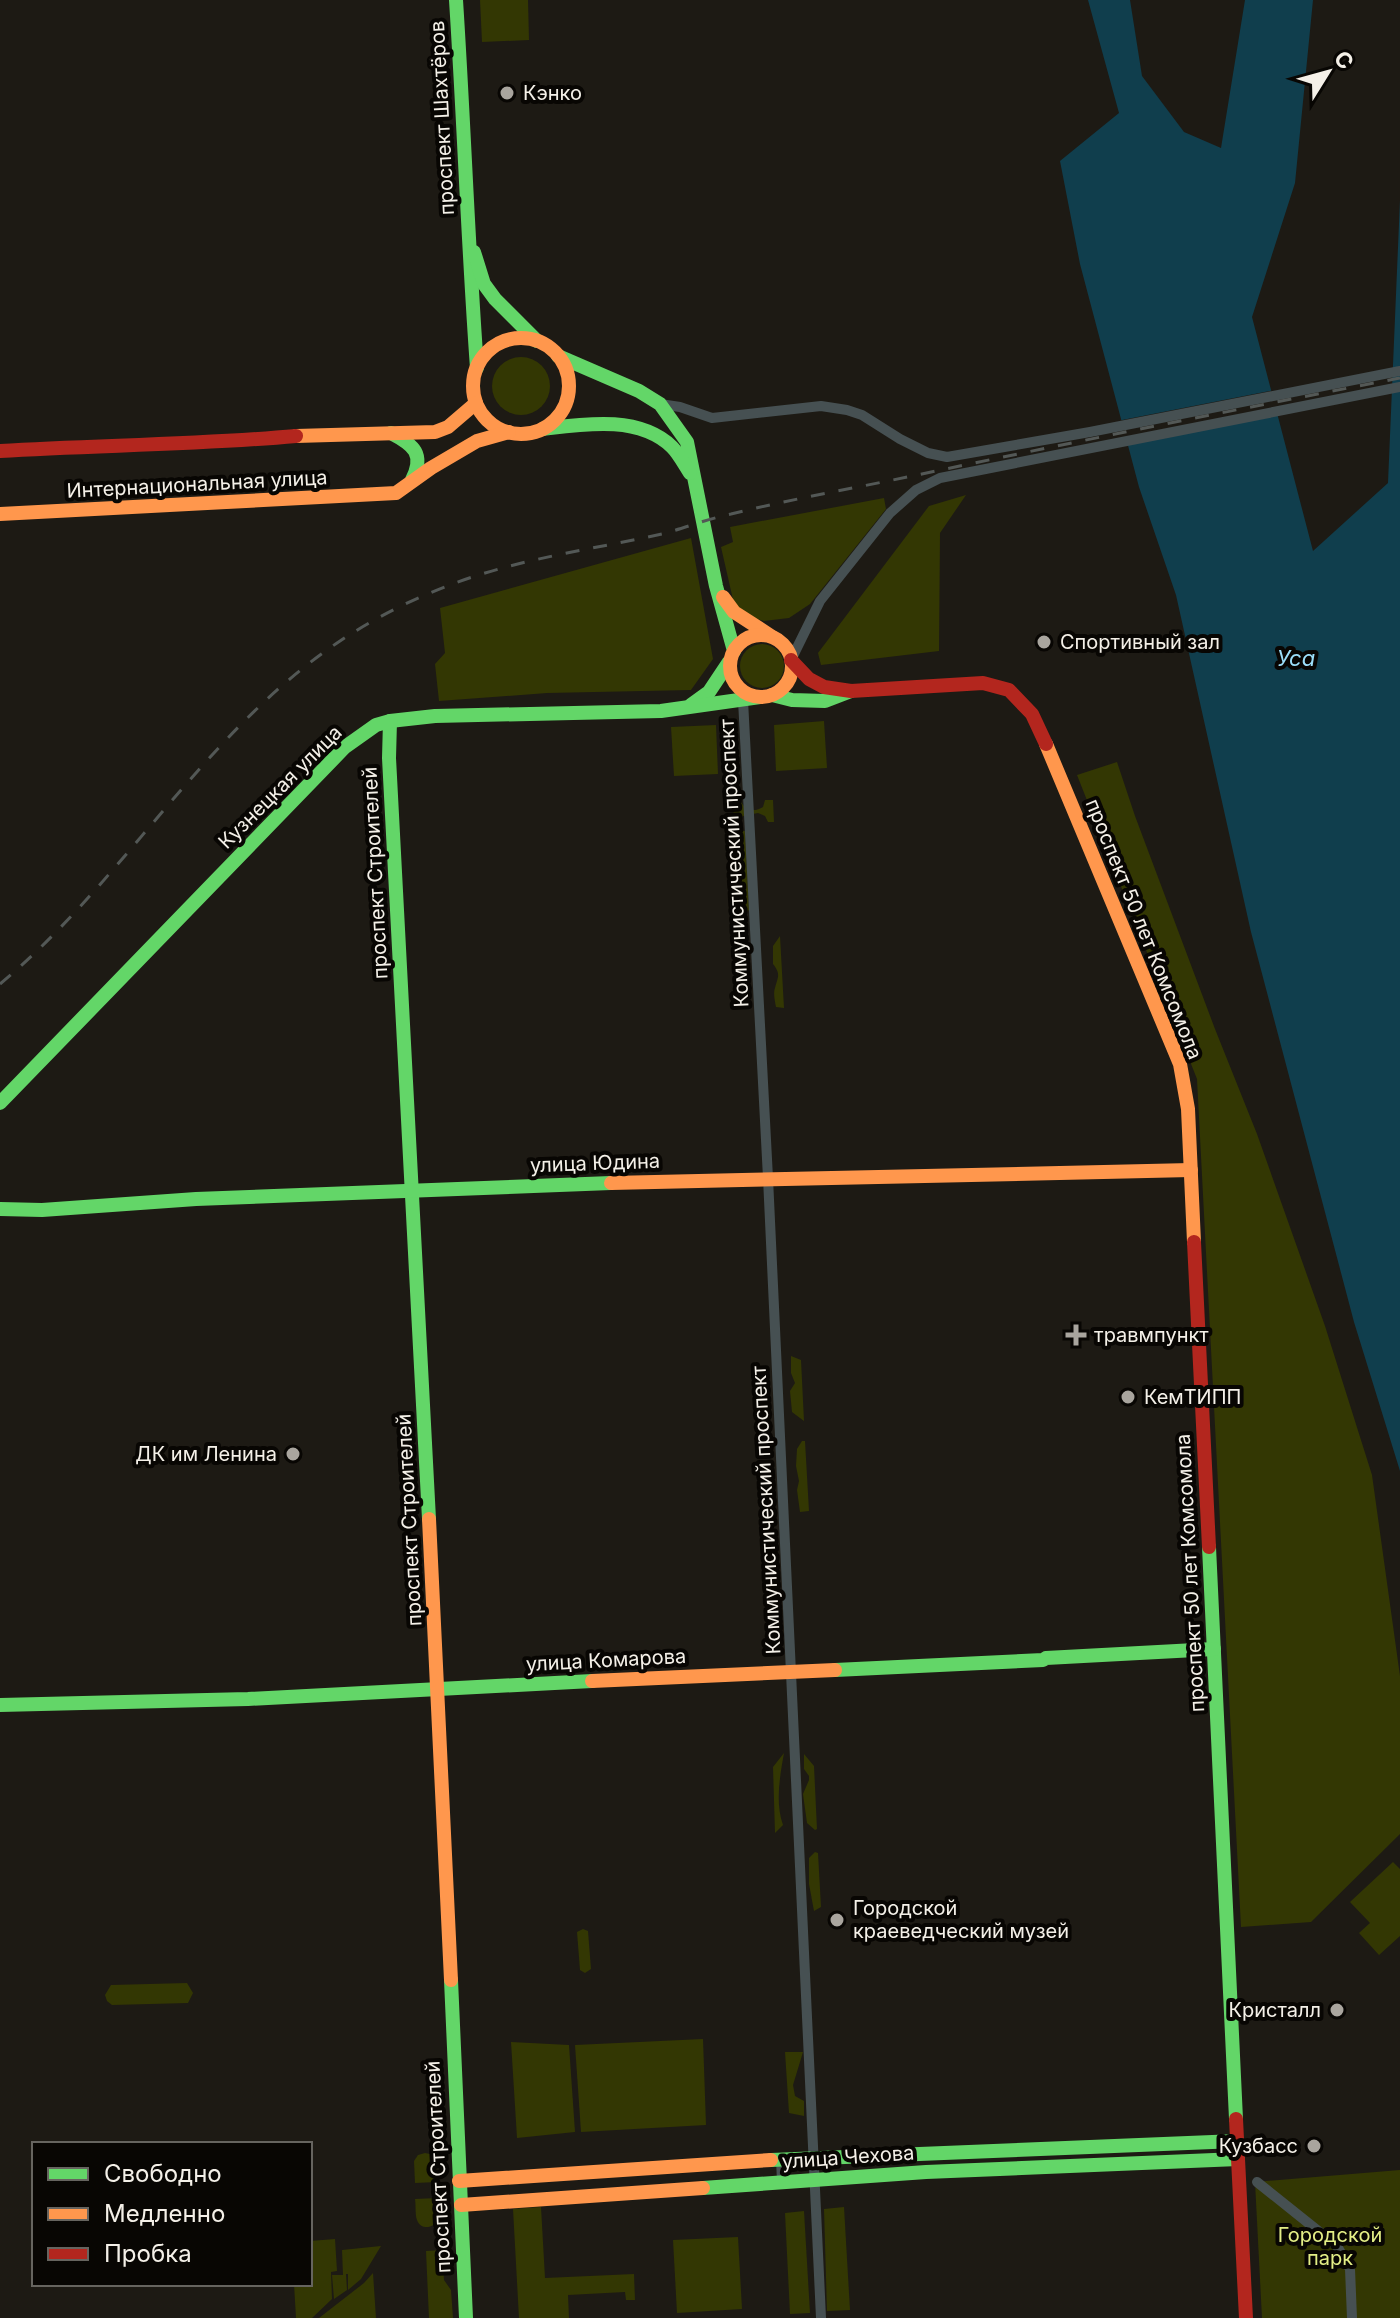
<svg xmlns="http://www.w3.org/2000/svg" width="1400" height="2318" viewBox="0 0 1400 2318" font-family="Inter,sans-serif">
	<style>
		.green { fill: #333703 }
		.water { fill: #103e4d }
		.pier { fill: #1d1a14 }
		.lines { fill: none; stroke-linecap: round; stroke-linejoin: round }
		.street { stroke: #465052; stroke-width: 10 }
		.fast { stroke: #63d668; stroke-width: 14 }
		.slow { stroke: #ff974d; stroke-width: 14 }
		.jam { stroke: #b3261e; stroke-width: 14 }
		.rail { stroke: #535856; stroke-width: 3; stroke-dasharray: 14 14; stroke-linecap: butt }
		.poi-dot { fill: #a9a59e; stroke: #080603; stroke-width: 3 }
		.labels { text-anchor: middle; stroke-width: 8; stroke-linejoin: round; paint-order: stroke }
		.poi-label { font-size: 20px; fill: #f4f0e8; stroke: #080603; text-anchor: start }
		.street-label { font-size: 20px; fill: #f4f0e8; stroke: #080603 }
		.park-label { font-size: 20px; fill: #e3ee86; stroke: #080603 }
		.water-label { font-size: 22px; font-style: italic; fill: #9cdffa; stroke: #080603 }
	</style>
	<rect width="100%" height="100%" fill="#1d1a14"/>
	<g class="green">
		<path d="M480 0H528L529 40 482 42Z"/>
		<circle cx="521" cy="386" r="29"/>
		<path d="M966 495 940 533 939 651 821 665 818 653 929 506Z"/>
		<path d="M884 498 886 509 810 604 789 618 764 621 747 616 734 604 721 547 733 542 730 527Z"/>
		<path d="M691 538 713 659 691 690 547 693 439 701 435 664 445 653 440 608Z"/>
		<circle cx="762" cy="666" r="22"/>
		<path d="M824 721 827 768 776 771 774 725Z"/>
		<path d="M716 725 718 774 674 776 671 727Z"/>
		<path d="M1117 762 1135 816 1215 1029 1257 1134 1325 1326 1372 1475 1400 1676V1834L1311 1922 1241 1927 1197 1079 1077 775Z"/>
		<path d="M733 800H740C744 810 754 813 763 807L765 800H773L774 822H768L765 816 758 813 743 816 739 822 734 823Z"/>
		<path d="M734 830 745 831 749 910 745 913 742 923H738Z"/>
		<path d="M780 936 784 1008 776 1007C775 1001 773 993 775 988 778 977 781 974 773 964V946Z"/>
		<path d="M791 1356 801 1360 804 1421 792 1412 790 1391 795 1383 791 1373Z"/>
		<path d="M802 1441H805L809 1511 800 1512 797 1490 799 1481 796 1466 797 1449Z"/>
		<path d="M784 1753C780 1776 775 1802 783 1825L775 1833 773 1767Z"/>
		<path d="M804 1754 814 1766 817 1829 815 1830 807 1823 803 1794 809 1780V1776L804 1769Z"/>
		<path d="M815 1852 818 1853 821 1907 814 1911 809 1884V1858Z"/>
		<path d="M1393 1862 1400 1869V1936L1379 1955 1359 1933 1370 1923 1350 1902Z"/>
		<path d="M583 1929 588 1931 591 1969 585 1973 580 1970 577 1932Z"/>
		<path d="M187 1983 193 1993 188 2003 112 2005 107 2001 105 1995 111 1985Z"/>
		<path d="M703 2039 706 2125 581 2132 575 2045Z"/>
		<path d="M511 2042 569 2045 575 2132 517 2138Z"/>
		<path d="M785 2052H803L793 2085 795 2096 804 2101V2116L789 2113Z"/>
		<path d="M425 2153 430 2154 436 2159 437 2182 415 2183 414 2161 418 2155Z"/>
		<path d="M1400 2170V2318H1262L1255 2182Z"/>
		<path d="M438 2198C438 2204 440 2213 438 2219 435 2228 421 2231 417 2220 415 2215 416 2205 415 2199Z"/>
		<path d="M541 2207 545 2278 634 2274 635 2300H626L625 2292 568 2295 569 2318H519L513 2209Z"/>
		<path d="M844 2207 850 2310 827 2311 824 2209Z"/>
		<path d="M804 2211 810 2313 790 2314 785 2213Z"/>
		<path d="M738 2237 742 2309 677 2313 673 2240Z"/>
		<path d="M335 2239 337 2271 331 2272 332 2299 312 2318H296L294 2284H310V2241Z"/>
		<path d="M381 2246 361 2279 348 2290V2274H346L347 2290 334 2299 332 2275H343L342 2250Z"/>
		<path d="M442 2250 444 2280 451 2290 453 2318H429L426 2251Z"/>
		<path d="M373 2273 376 2318H319L364 2283Z"/>
	</g>
	<path class="water" d="M1088 0H1130L1142 76 1184 132 1221 148 1245 0H1313L1295 183 1252 317 1313 551 1388 483 1400 200V1471L1354 1322 1251 932 1176 595 1139 487 1080 264 1060 161 1119 113Z"/>
	<path class="pier" d="M1275 390 1281 414 1123 445 1117 421Z"/>
	<g class="lines">
		<g class="street">
			<path d="M660 404 680 407 712 418 821 406 847 410 862 415 900 439 928 453 947 457 1090 432 1400 371"/>
			<path d="M791 660 820 601 890 513 916 490 940 478 1400 387"/>
			<path d="M743 700 768 1178 821 2318"/>
			<path d="M781 2159 782 2182"/>
			<path d="M1257 2182 1337 2246 1350 2269 1352 2318"/>
		</g>
		<g class="fast">
			<path d="M456 0C464 123 468 245 477 368"/>
			<path d="M474 252 484 284 495 299 537 341"/>
			<path d="M558 356 639 391 660 404 687 442 716 586 734 651"/>
			<path d="M543 429C584 424 639 415 672 447 679 454 684 464 690 473"/>
			<path d="M391 433C414 445 425 454 412 480"/>
			<path d="M772 695 792 700 825 701 851 691"/>
			<path d="M691 705 709 692 729 662"/>
			<path d="M390 721 389 758 429 1519"/>
			<path d="M0 1103 345 747 376 725 390 721 435 716 661 711 760 697"/>
			<path d="M0 1209 42 1210 196 1199 611 1183"/>
			<path d="M1209 1547 1236 2119"/>
			<path d="M835 1670 1043 1660 1046 1658 1214 1649"/>
			<path d="M0 1705 248 1699 592 1681"/>
			<path d="M451 1980 466 2318"/>
			<path d="M771 2160 1237 2141"/>
			<path d="M703 2188 926 2172 1238 2159"/>
		</g>
		<g class="slow">
			<circle cx="521" cy="386" r="48"/>
			<path d="M296 436 435 432 448 427 476 403"/>
			<path d="M0 514 396 493 431 468 477 441 509 432"/>
			<path d="M723 597 734 612 771 636"/>
			<circle cx="761" cy="666" r="31"/>
			<path d="M1046 744 1180 1064 1188 1109 1194 1242"/>
			<path d="M611 1183 1191 1170"/>
			<path d="M429 1519 451 1980"/>
			<path d="M592 1681 835 1670"/>
			<path d="M459 2181 771 2160"/>
			<path d="M461 2205 703 2188"/>
		</g>
		<g class="jam">
			<path d="M0 451C99 445 198 445 296 436"/>
			<path d="M791 660 809 679 824 687 851 691 983 683 1009 690 1032 714 1046 744"/>
			<path d="M1194 1242 1209 1547"/>
			<path d="M1236 2119 1246 2318"/>
		</g>
		<path class="rail" d="M0 984C124 881 205 731 340 641 388 609 444 584 499 569 552 554 608 546 662 534 685 528 707 519 731 514 792 499 855 488 917 475 1078 441 1239 409 1400 378"/>
	</g>
	<g class="poi-dot">
		<circle cx="507" cy="93" r="8"/>
		<circle cx="1044" cy="642" r="8"/>
		<path d="M1072 1323h8v8h8v8h-8v8h-8v-8h-8v-8h8z"/>
		<circle cx="1128" cy="1397" r="8"/>
		<circle cx="293" cy="1454" r="8"/>
		<circle cx="837" cy="1920" r="8"/>
		<circle cx="1337" cy="2010" r="8"/>
		<circle cx="1314" cy="2146" r="8"/>
	</g>
	<g class="labels">
		<g class="poi-label">
			<text x="523" y="100">Кэнко</text>
			<text x="1060" y="649">Спортивный зал</text>
			<text x="1094" y="1342">травмпункт</text>
			<text x="1144" y="1404">КемТИПП</text>
			<text x="277" y="1461" text-anchor="end">ДК им Ленина</text>
			<text x="853" y="1915">Городской<tspan x="853" dy="23">краеведческий музей</tspan></text>
			<text x="1321" y="2017" text-anchor="end">Кристалл</text>
			<text x="1298" y="2153" text-anchor="end">Кузбасс</text>
		</g>
		<g class="street-label">
			<text transform="translate(442 118) rotate(-93)" y="7">проспект Шахтёров</text>
			<text transform="translate(197 484) rotate(-3)" y="7">Интернациональная улица</text>
			<text transform="translate(280 787) rotate(-45)" y="7">Кузнецкая улица</text>
			<text transform="translate(734 863) rotate(-93)" y="7">Коммунистический проспект</text>
			<text transform="translate(375 873) rotate(-93)" y="7">проспект Строителей</text>
			<text transform="translate(1144 929) rotate(68)" y="7">проспект 50 лет Комсомола</text>
			<text transform="translate(595 1163) rotate(-2)" y="7">улица Юдина</text>
			<text transform="translate(766 1510) rotate(-93)" y="7">Коммунистический проспект</text>
			<text transform="translate(409 1520) rotate(-93)" y="7">проспект Строителей</text>
			<text transform="translate(1190 1573) rotate(-93)" y="7">проспект 50 лет Комсомола</text>
			<text transform="translate(606 1660) rotate(-3)" y="7">улица Комарова</text>
			<text transform="translate(848 2157) rotate(-4)" y="7">улица Чехова</text>
			<text transform="translate(438 2167) rotate(-93)" y="7">проспект Строителей</text>
		</g>
		<g class="park-label">
			<text x="1330" y="2242">Городской<tspan x="1330" dy="23">парк</tspan></text>
		</g>
		<g class="water-label">
			<text x="1296" y="666">Уса</text>
		</g>
	</g>
	<rect x="32" y="2142" width="280" height="144" fill="#080603" stroke="#66645f" stroke-width="2"/>
	<rect x="48" y="2168" width="40" height="12" fill="#63d668" stroke="#66645f" stroke-width="2"/>
	<text x="104" y="2182" font-size="24" fill="#f4f0e8">Свободно</text>
	<rect x="48" y="2208" width="40" height="12" fill="#ff974d" stroke="#66645f" stroke-width="2"/>
	<text x="104" y="2222" font-size="24" fill="#f4f0e8">Медленно</text>
	<rect x="48" y="2248" width="40" height="12" fill="#b3261e" stroke="#66645f" stroke-width="2"/>
	<text x="104" y="2262" font-size="24" fill="#f4f0e8">Пробка</text>
	<g transform="translate(1328 72) rotate(53)" stroke="#080603" stroke-width="6" paint-order="stroke">
	<path d="M0-6L14 30L0 20L-14 30Z" fill="#f4f0e8"/>
	<text y="-12" font-size="22" font-weight="bold" text-anchor="middle" fill="#f4f0e8">С</text>
	</g>
</svg>
